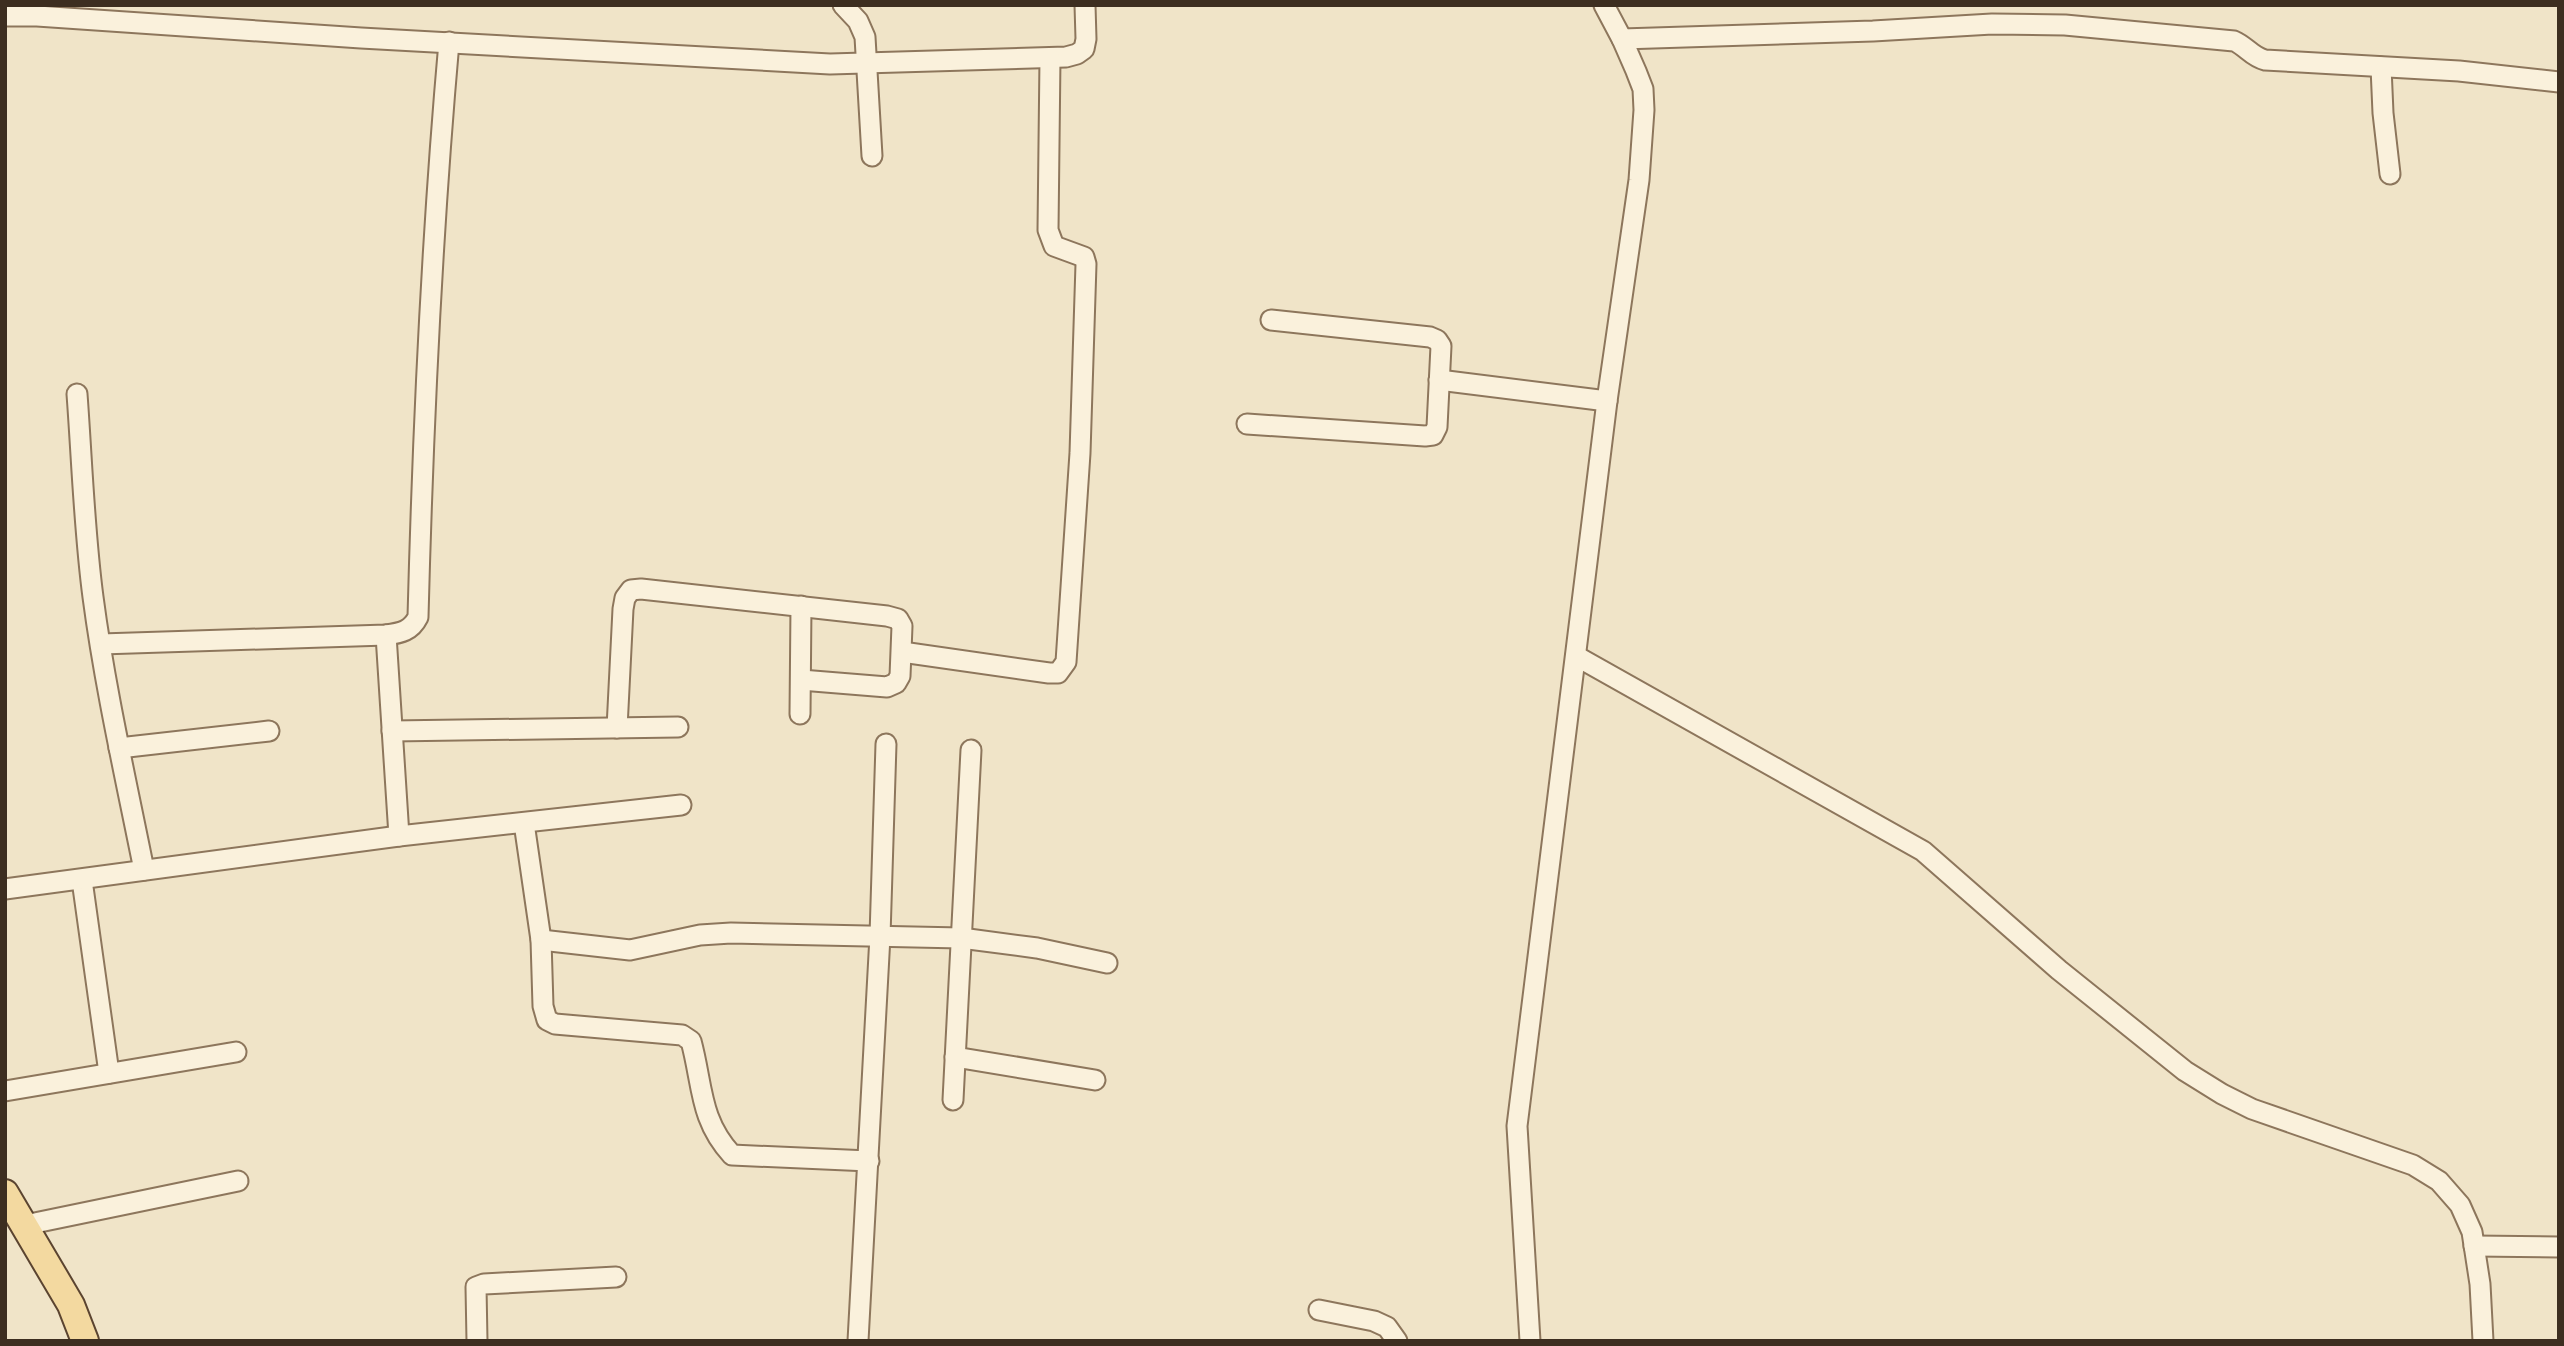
<svg xmlns="http://www.w3.org/2000/svg" width="2564" height="1346" viewBox="0 0 2564 1346" font-family="'IBM Plex Serif',serif">
	<style>
		.lines { fill: none; stroke-linecap: round; stroke-linejoin: round }
		.minor-casing { stroke: #8d765c; stroke-width: 23 }
		.major-casing { stroke: #5b4430; stroke-width: 30 }
		.minor { stroke: #faf1dc; stroke-width: 19 }
		.major { stroke: #f3d9a0; stroke-width: 26 }
	</style>
	<rect width="100%" height="100%" fill="#f0e4c8"/>
	<g class="lines">
		<g class="minor-casing">
			<g id="minor">
				<path d="M843 5 858 21 865 37 872 156"/>
				<path d="M5 16H37L361 38 830 64 1066 57 1077 54 1084 49 1086 39 1085 5"/>
				<path d="M1622 39 1873 31 1992 24 2065 25 2234 41C2246 46 2252 57 2265 60L2459 71 2559 82"/>
				<path d="M2381 67 2383 113 2390 174"/>
				<path d="M1439 380 1607 401"/>
				<path d="M77 394C82 461 84 529 93 597 105 688 126 780 144 870"/>
				<path d="M1247 424 1425 436 1433 435 1437 427 1441 346 1437 340 1430 337 1271 320"/>
				<path d="M386 635 399 836"/>
				<path d="M101 644 386 635C401 633 411 631 418 617 423 425 432 233 449 42"/>
				<path d="M902 652 1049 673H1058L1066 662 1080 453 1086 264 1084 257 1054 246 1048 230 1050 58"/>
				<path d="M1576 656 1923 851 2059 970 2185 1071 2222 1094 2252 1109 2413 1165 2439 1181 2460 1205 2472 1232 2480 1284 2483 1341"/>
				<path d="M800 714 801 606"/>
				<path d="M617 728 623 609 625 598 631 590 641 589 887 616 898 619 902 626 900 676 896 683 887 687 801 680"/>
				<path d="M392 731 678 727"/>
				<path d="M119 748 269 731"/>
				<path d="M524 823 541 940 543 1006 547 1020 555 1024 682 1035 691 1041C703 1085 699 1119 732 1155L869 1161"/>
				<path d="M82 880 109 1073"/>
				<path d="M5 889 399 836 681 805"/>
				<path d="M541 940 630 950 700 935 731 933 961 938 1037 948 1107 963"/>
				<path d="M955 1057 1095 1080"/>
				<path d="M5 1091 236 1052"/>
				<path d="M953 1100 971 750"/>
				<path d="M25 1225 238 1181"/>
				<path d="M2474 1246 2559 1247"/>
				<path d="M1319 1310 1374 1321 1387 1327 1397 1341"/>
				<path d="M477 1341 476 1287 484 1284 616 1277"/>
				<path d="M858 1341 880 936 886 744"/>
				<path d="M1530 1341 1517 1126 1607 401 1639 180 1644 110 1643 89 1636 71 1622 39 1604 5"/>
			</g>
		</g>
		<g class="major-casing">
			<path id="major" d="M5 1193 71 1305 85 1341"/>
		</g>
		<use href="#minor" class="minor"/>
		<use href="#major" class="major"/>
	</g>
	<rect width="2564" height="1346" fill="none" stroke="#3d2e20" stroke-width="14"/>
</svg>
